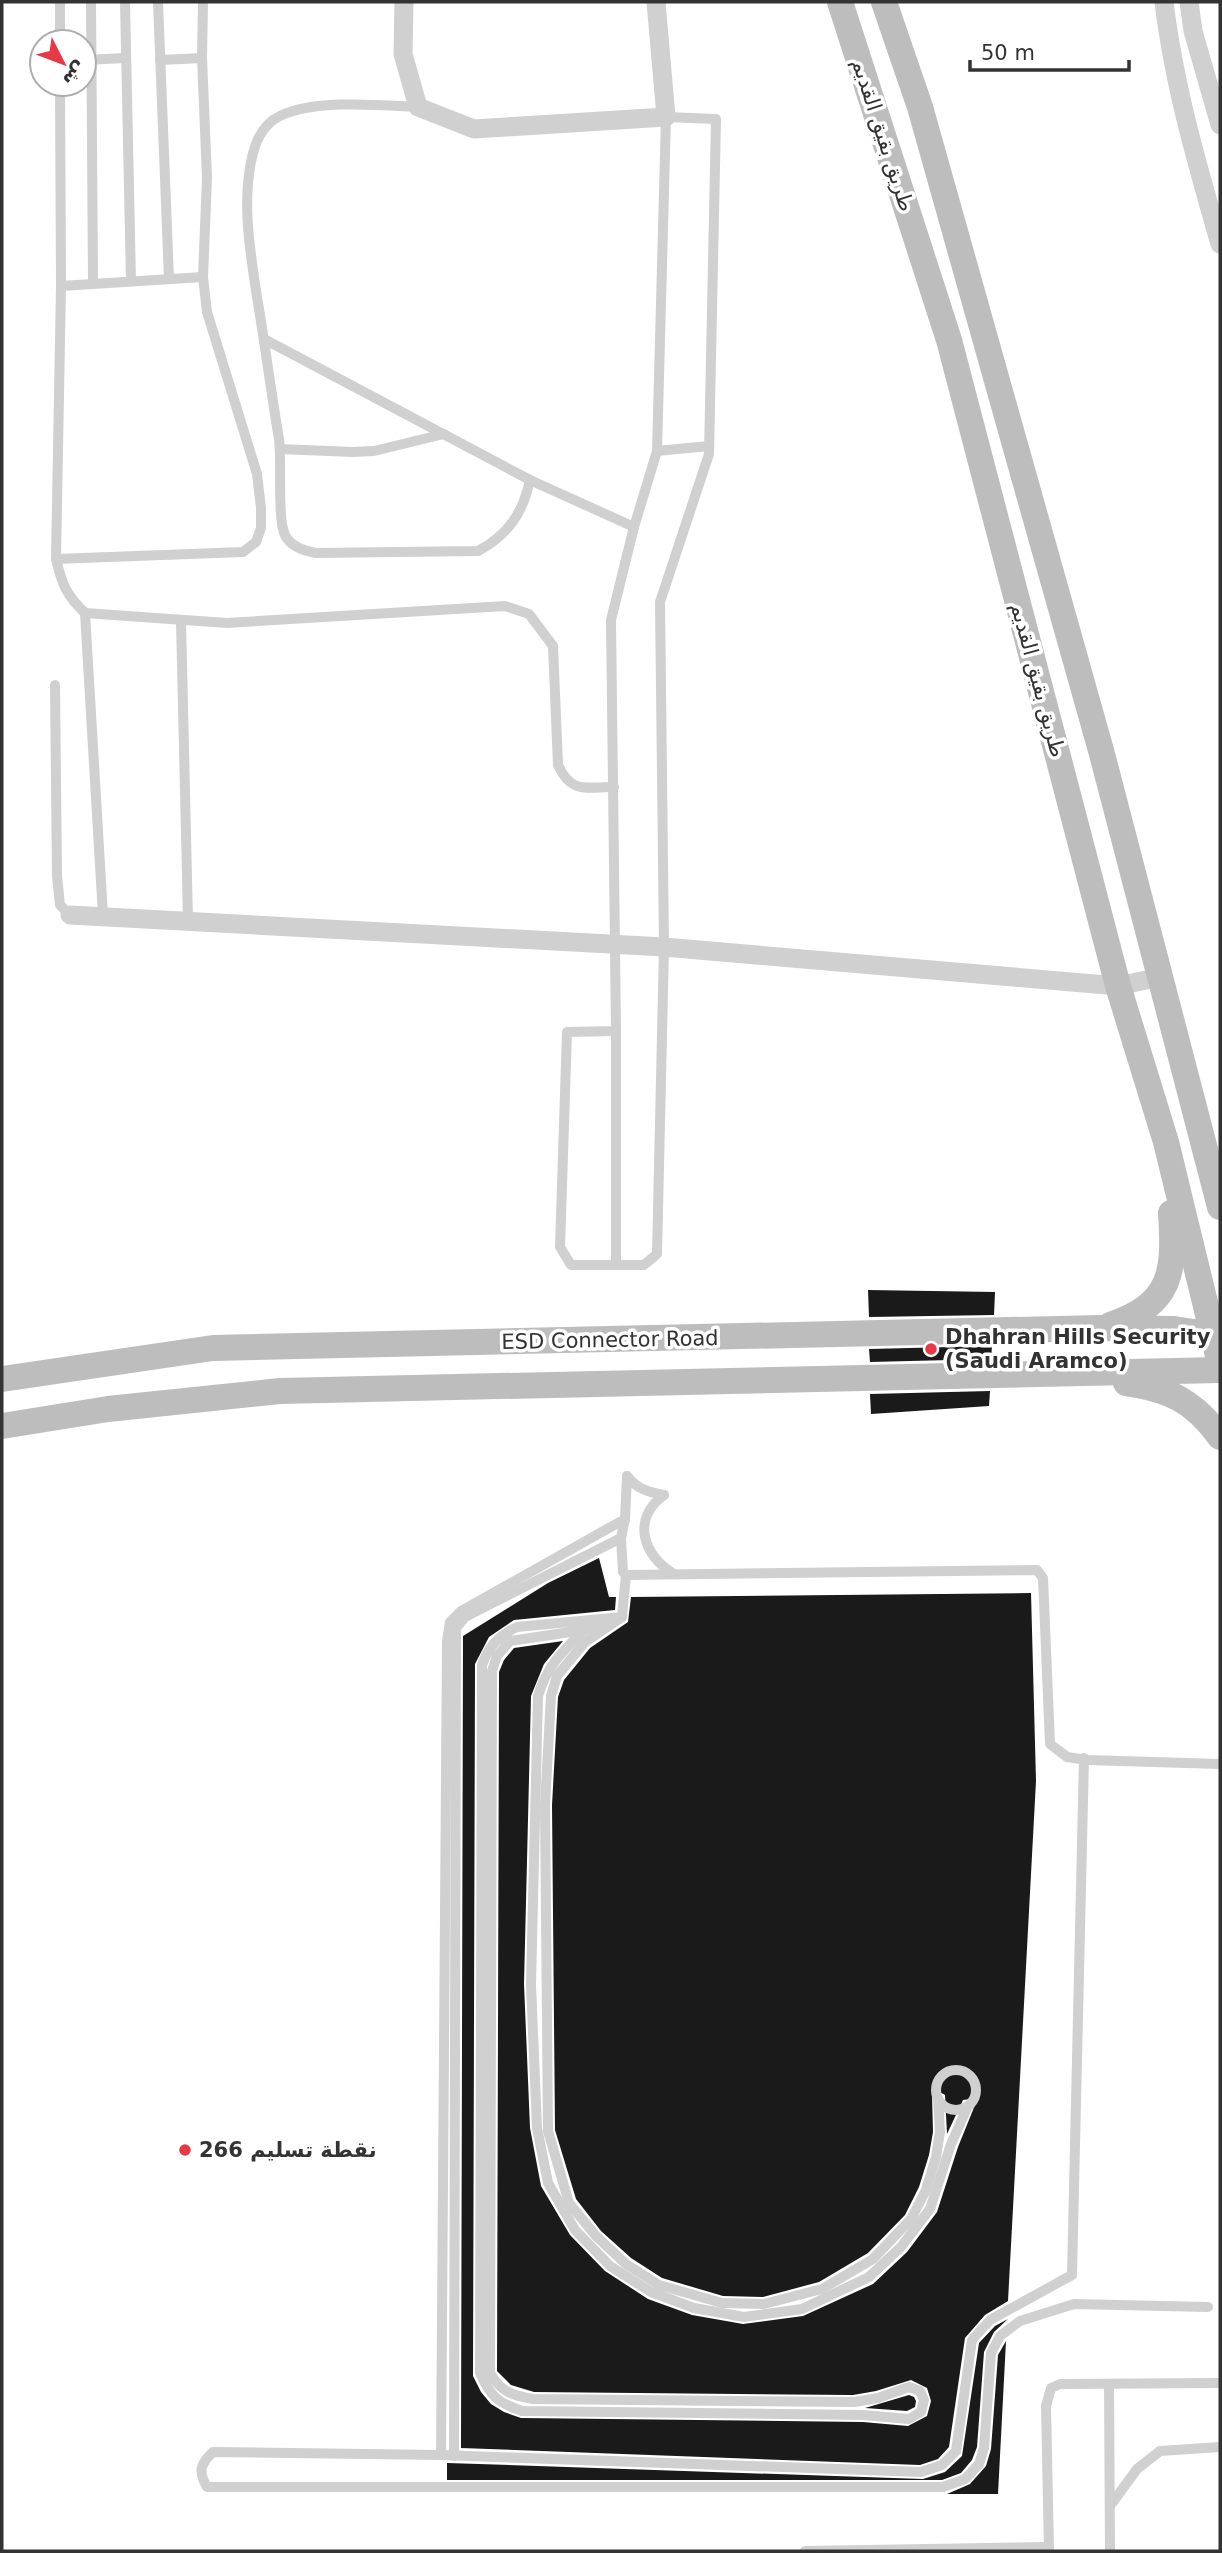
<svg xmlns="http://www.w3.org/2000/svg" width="1222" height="2553" viewBox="0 0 1222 2553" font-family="'DejaVu Sans','Noto Naskh Arabic',sans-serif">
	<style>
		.building { fill: #1a1a1a }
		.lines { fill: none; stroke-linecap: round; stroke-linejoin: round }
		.service { stroke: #d0d0d0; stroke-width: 10 }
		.minor { stroke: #d0d0d0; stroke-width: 19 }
		.secondary { stroke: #bdbdbd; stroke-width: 26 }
		.poi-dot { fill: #e63946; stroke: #fff; stroke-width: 2.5 }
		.labels { text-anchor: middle; stroke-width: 7; stroke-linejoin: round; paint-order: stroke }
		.street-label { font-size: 21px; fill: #333; stroke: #fff }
		.poi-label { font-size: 21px; font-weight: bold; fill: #333; stroke: #fff; text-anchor: start }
	</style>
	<rect width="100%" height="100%" fill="#fff"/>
	<g class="building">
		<path d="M868 1290 995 1292 994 1315 869 1317Z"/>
		<path d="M992 1346 991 1359 870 1362 869 1349Z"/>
		<path d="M990 1391 989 1406 871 1414 870 1394Z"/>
		<path d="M599 1558 609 1597H616L615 1610 514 1620 489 1637 475 1664 473 2376 481 2392 491 2404 504 2412 521 2418 863 2422 908 2426 927 2416 931 2401 927 2388 911 2380 876 2391 853 2395 534 2392 511 2385 497 2371 499 1672 504 1660 514 1648 563 1641 544 1664 531 1696 524 1984 530 2128 541 2186 570 2235 605 2271 648 2299 692 2315 743 2324 803 2316 873 2284 907 2252 937 2212 958 2147 975 2105 970 2099 963 2100 947 2134 945 2095 938 2091 932 2094 933 2132 929 2155 919 2187 905 2215 868 2253 819 2282 763 2297 723 2296 662 2278 631 2258 601 2231 576 2199 555 2130 552 1805 558 1697 564 1680 590 1648 628 1622 631 1597 1031 1593 1036 1781 1008 2301 985 2315 965 2338 949 2447 938 2459 920 2465 461 2448 463 1636 548 1583Z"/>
		<path d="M1008 2319 994 2332 984 2352 977 2447 972 2460 961 2473 942 2480H447V2463L923 2479 945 2472 962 2456 979 2343 995 2326Z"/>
		<path d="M1006 2341 998 2494H947L970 2484 986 2466 991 2449 998 2355Z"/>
		<path d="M909 2395 914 2397 916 2401 915 2407 907 2411 865 2408Z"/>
	</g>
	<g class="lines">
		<g class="service">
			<path d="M60 2V42"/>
			<path d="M91 2 93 282"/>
			<path d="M125 2 131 281"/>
			<path d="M158 2 169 279"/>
			<path d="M84 60 126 58"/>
			<path d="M160 60 202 58"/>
			<path d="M60 84 61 286 56 559C62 584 66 595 85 613L227 623 505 606 529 614 553 646 558 765C571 794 586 787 614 787"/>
			<path d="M418 107C379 105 315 99 280 116 265 123 257 138 253 153 241 199 250 251 257 297 265 344 271 392 279 439 282 462 277 518 285 535 290 546 305 551 316 553L478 551C508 535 523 513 530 480L634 527"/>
			<path d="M666 117 716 119 709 454 660 602 664 947 657 1254 644 1265H571L560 1247 567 1032 616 1031 611 620 634 527 657 451Z"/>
			<path d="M61 286 203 277"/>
			<path d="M264 339 530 480"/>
			<path d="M280 449 353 452 374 451 444 434"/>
			<path d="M657 451 709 446"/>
			<path d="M56 559 243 552 256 542 261 528V508L257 474 207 312 203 277 207 178 202 58 203 2"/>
			<path d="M85 613 103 915"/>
			<path d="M181 621 188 920"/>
			<path d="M55 685 57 876 60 905 70 915"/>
			<path d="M616 1031V1265"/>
			<path d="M627 1476 625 1519 621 1538 623 1572 626 1575 1037 1570 1043 1578 1050 1744 1067 1757 1087 1760 1220 1764"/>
			<path d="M627 1476C637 1489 648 1492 664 1495"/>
			<path d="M664 1495C631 1519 643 1556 674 1574"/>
			<path d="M626 1575 622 1617 585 1642 557 1676 551 1696 545 1805 548 2131 569 2203 596 2236 626 2264 659 2285 722 2303 764 2304 822 2289 873 2259 911 2219 926 2190 936 2157 940 2132 938 2098"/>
			<path d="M622 1617 584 1630 510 1641 497 1656 492 1671 490 2373C501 2392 511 2395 533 2399L854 2402 878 2398 909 2387 920 2391 924 2400 921 2412 909 2419 863 2415 522 2411C498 2403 490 2396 480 2373L482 1665C489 1646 498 1636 517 1627Z"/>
			<path d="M584 1630C562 1652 547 1666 538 1696L531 1984 537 2128 548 2183 575 2230 610 2266 651 2292 694 2308 744 2317 802 2309 869 2277 901 2247 930 2209 951 2144 968 2106"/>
			<path d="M1084 1758 1072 2275 990 2320 972 2340 956 2451 942 2465 921 2472 441 2455 213 2452C200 2464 198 2472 207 2487H943L965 2479 979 2464 984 2448 991 2353 1000 2336 1020 2321 1074 2304 1208 2307"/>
			<circle cx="956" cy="2090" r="20"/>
			<path d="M1109 2384 1110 2551"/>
			<path d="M441 2455 447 1641 450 1622 461 1611 625 1519"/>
			<path d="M454 2456 456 1628 465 1617 621 1538"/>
			<path d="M1110 2506 1137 2469 1160 2451 1220 2447"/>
			<path d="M805 2551 1049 2547"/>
			<path d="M1049 2551 1046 2406 1051 2388 1060 2384 1220 2383"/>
		</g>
		<g class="minor">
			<path d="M404 2 403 54 418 107 474 129 666 117 656 2"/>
			<path d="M1164 2C1174 85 1197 164 1220 244"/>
			<path d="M1189 2 1193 31 1220 125"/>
			<path d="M70 915 664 947 1118 986 1160 977"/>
		</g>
		<g class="secondary">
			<path d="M840 2 949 340 1118 986 1166 1142 1220 1364"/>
			<path d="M884 2 920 107 1102 754 1220 1207"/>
			<path d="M1110 1325C1172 1304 1175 1273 1171 1213"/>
			<path d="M2 1379 213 1348 1101 1328 1174 1329 1220 1336"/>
			<path d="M1126 1383C1169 1389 1194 1401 1220 1437"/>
			<path d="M2 1426 108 1409 280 1391 1220 1370"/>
		</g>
	</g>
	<g class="poi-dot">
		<circle cx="931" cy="1349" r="7"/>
		<circle cx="185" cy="2150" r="7"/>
	</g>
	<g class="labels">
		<g class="street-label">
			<text transform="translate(883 135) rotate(72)" y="7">طريق بقيق القديم</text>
			<text transform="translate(1038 680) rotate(75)" y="7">طريق بقيق القديم</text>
			<text transform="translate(610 1340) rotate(-1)" y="7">ESD Connector Road</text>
		</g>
		<g class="poi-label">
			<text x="945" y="1344">Dhahran Hills Security<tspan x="945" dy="24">(Saudi Aramco)</tspan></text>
			<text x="199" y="2157">نقطة تسليم 266</text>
		</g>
	</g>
	<rect width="1222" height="2553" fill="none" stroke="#333333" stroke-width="7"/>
	<g transform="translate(63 63) rotate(132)"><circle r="33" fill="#ffffff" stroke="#adadad" stroke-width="2"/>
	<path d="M0-5L12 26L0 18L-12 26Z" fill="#e63946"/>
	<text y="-10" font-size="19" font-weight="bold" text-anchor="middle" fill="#333333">ش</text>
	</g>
	<path d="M970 60v10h159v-10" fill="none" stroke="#333333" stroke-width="3.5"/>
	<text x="981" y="60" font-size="21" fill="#333333" stroke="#ffffff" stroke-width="5" paint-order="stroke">50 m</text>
</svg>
